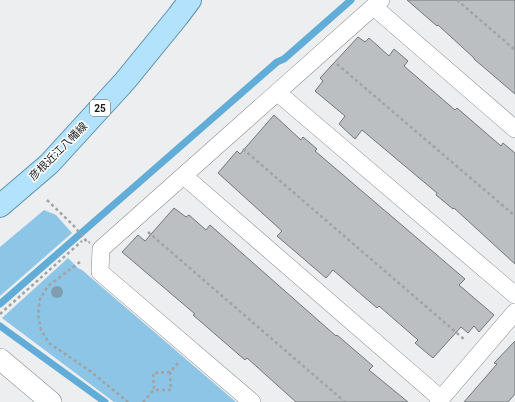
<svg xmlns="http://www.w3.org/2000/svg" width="515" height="402" viewBox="0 0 515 402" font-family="Roboto,'Noto Sans JP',sans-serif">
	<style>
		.green { fill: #8cc5e6 }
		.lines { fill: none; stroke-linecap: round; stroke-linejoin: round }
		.stream { stroke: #62add8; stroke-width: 7 }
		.building { fill: #bcbfc1; stroke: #747779 }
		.minor-casing { stroke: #888b8d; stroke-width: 18 }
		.tertiary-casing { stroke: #888b8d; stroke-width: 22 }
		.primary-casing { stroke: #5d90ad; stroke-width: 24 }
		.path { stroke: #a0a2a3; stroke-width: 2.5; stroke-dasharray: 3 3; stroke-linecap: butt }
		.minor { stroke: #fff; stroke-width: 17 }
		.tertiary { stroke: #fff; stroke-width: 21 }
		.primary { stroke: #b3e2fd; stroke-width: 22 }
		.path-bridge { stroke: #a0a2a3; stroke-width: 2.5; stroke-dasharray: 3 3; stroke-linecap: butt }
		.tree { fill: #7e9eaf }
		.labels { text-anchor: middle; stroke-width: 3; stroke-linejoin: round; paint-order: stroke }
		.shield { fill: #fff; stroke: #5f5f5f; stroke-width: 1 }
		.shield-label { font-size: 10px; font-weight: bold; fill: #1a1b1b }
		.street-label { font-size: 11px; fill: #1a1b1b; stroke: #fff }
	</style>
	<rect width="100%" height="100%" fill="#eceef0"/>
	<g class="green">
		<path d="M44 210 56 215 72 233 0 296V247Z"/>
		<path d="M68 258 78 268 82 270 236 402H114L2 318Z"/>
	</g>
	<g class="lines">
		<g class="stream">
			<path d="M0 304 277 62 284 59 351 0"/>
			<path d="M0 326 105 402"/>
		</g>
	</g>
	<g class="building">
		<path d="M407 0H515V94L474 59V58L438 25 437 26Z"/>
		<path d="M358 37 365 42 369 38 389 56 394 49 408 61 404 66 455 110 457 108 501 146 503 143 515 153V264L454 208 453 209 436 195 437 193 362 130 355 139 339 124 345 116 315 91 323 81 320 78Z"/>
		<path d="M274 115 301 140 303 137 317 149 315 151 465 279 459 285 494 315 479 332 474 326 468 333 461 327 433 358 415 343 418 340 379 306 377 308 333 270 326 278 277 236 282 231 218 173 237 151 240 154Z"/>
		<path d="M174 208 186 217 189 215 206 230 210 225 336 336 337 335 373 366 369 370 408 402H296L247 358 245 360 193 315 195 314 122 252 138 235 145 241Z"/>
		<path d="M515 341V394L508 402H464L497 364 494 363Z"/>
	</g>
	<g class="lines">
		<g class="minor-casing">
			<g id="minor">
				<path d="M374 7 515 129"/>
				<path d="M278 93 515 295"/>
				<path d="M184 176 441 399"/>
				<path d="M252 402 100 272 101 249 381 0"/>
				<path d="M438 402 515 312"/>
			</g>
		</g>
		<g class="tertiary-casing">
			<path id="tertiary" d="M0 359 51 402"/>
		</g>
		<g class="primary-casing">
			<path id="primary" d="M0 206 49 164 125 81 178 16 190 0"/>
		</g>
		<g class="path">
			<path d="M457 0 515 50"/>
			<path d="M337 64 515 216"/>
			<path d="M243 149 465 340"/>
			<path d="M47 200 73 225"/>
			<path d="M148 232 345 402"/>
			<path d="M80 262 48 286 40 299 38 315 41 330 49 343 90 371 128 402"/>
			<path d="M0 314 82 241"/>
			<path d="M170 372 153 373 154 390H171L170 372 178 363"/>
			<path d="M143 402 154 390"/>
		</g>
		<use href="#minor" class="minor"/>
		<use href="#tertiary" class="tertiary"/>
		<use href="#primary" class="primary"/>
		<path class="path-bridge" d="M73 225 88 243 90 242"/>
	</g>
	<circle class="tree" cx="57" cy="292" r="6"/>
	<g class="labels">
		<rect class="shield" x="90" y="100" width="20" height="16" rx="3"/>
		<g class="shield-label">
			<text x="100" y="112">25</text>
		</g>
		<g class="street-label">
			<text transform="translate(58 151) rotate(-45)" y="4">彦根近江八幡線</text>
		</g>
	</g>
</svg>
